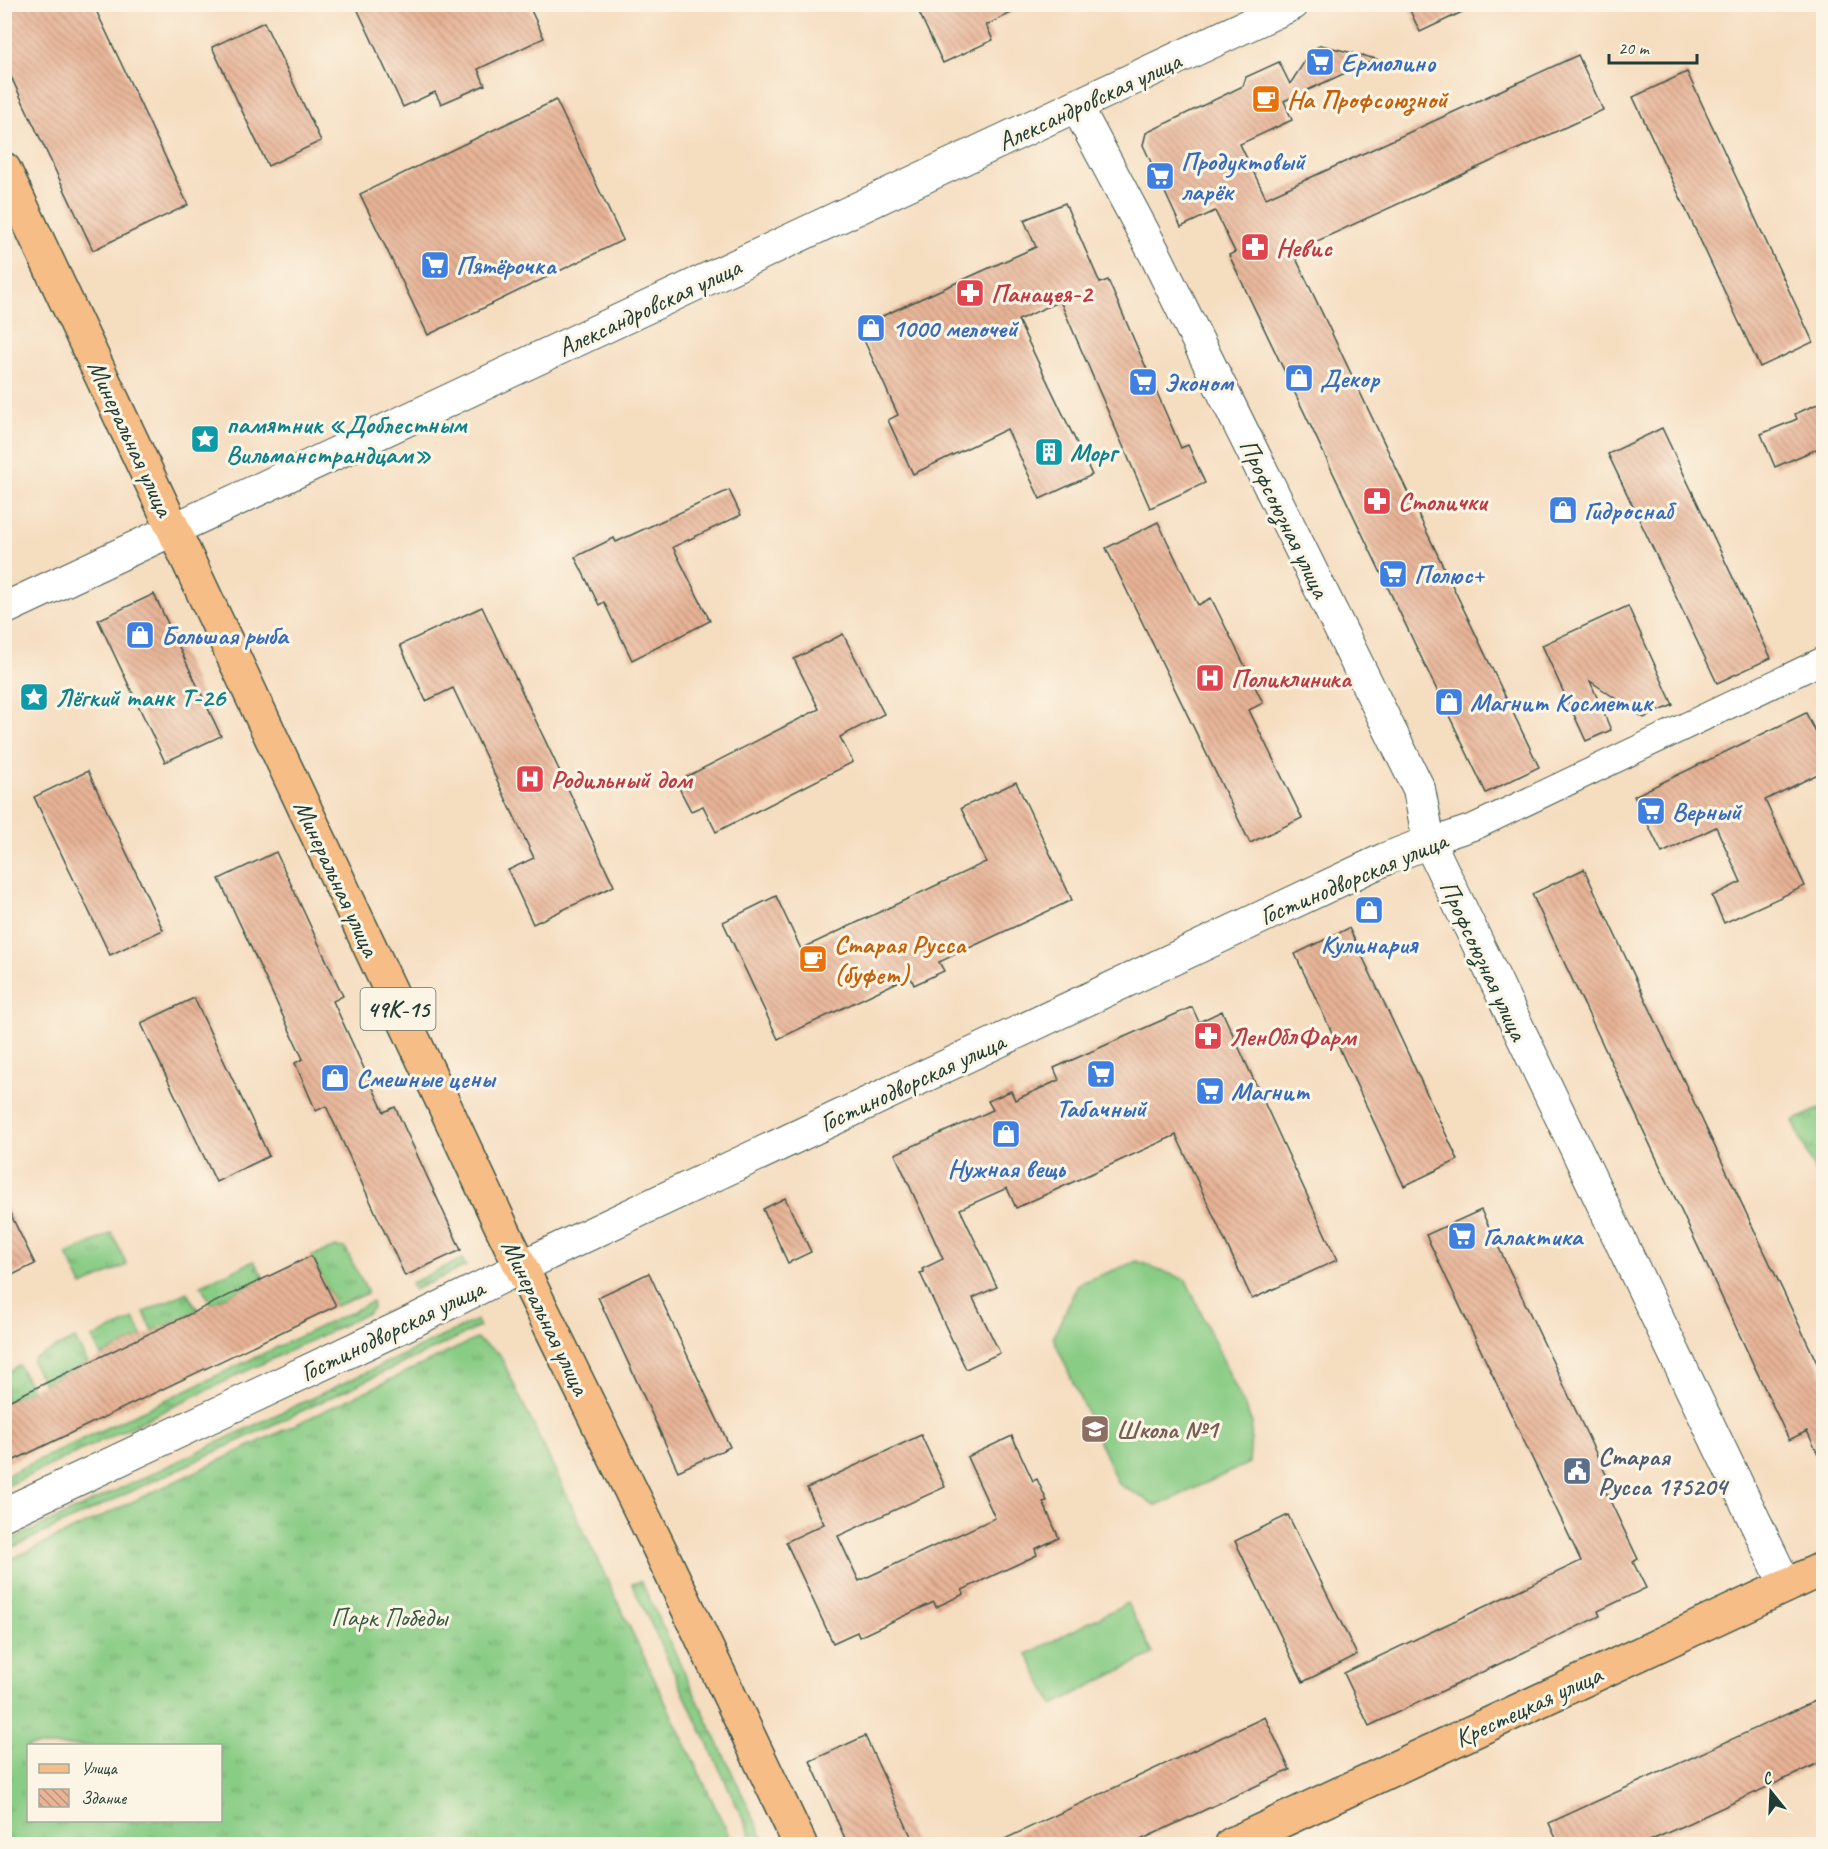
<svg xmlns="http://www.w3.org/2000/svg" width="1828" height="1849" viewBox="0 0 1828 1849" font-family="Caveat,sans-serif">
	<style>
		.grass { fill: url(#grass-tufts); stroke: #54845c; stroke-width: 1.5; fill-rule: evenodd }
		.garden { fill: #89cc85; stroke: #54845c; stroke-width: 1.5 }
		.building { fill: url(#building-back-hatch) }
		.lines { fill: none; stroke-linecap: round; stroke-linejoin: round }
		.minor-casing { stroke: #3f5549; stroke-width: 28 }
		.tertiary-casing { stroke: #3f5549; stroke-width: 34 }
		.primary-casing { stroke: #3f5549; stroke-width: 36 }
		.minor { stroke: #fff; stroke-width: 26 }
		.tertiary { stroke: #fff; stroke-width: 32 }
		.primary { stroke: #f6be86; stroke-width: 33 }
		.labels { text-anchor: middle; stroke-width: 6; stroke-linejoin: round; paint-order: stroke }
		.shield { fill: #fcf5e5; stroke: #617469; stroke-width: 1.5 }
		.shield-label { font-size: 24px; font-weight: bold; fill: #1f3d34 }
		.shop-label { font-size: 26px; font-weight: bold; fill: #366cbe; stroke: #fcf5e5; text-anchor: start }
		.food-label { font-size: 26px; font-weight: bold; fill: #c56008; stroke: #fcf5e5; text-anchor: start }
		.street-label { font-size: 26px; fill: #1f3d34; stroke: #fcf5e5 }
		.health-label { font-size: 26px; font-weight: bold; fill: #be3a42; stroke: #fcf5e5; text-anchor: start }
		.culture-label { font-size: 26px; font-weight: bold; fill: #0d838f; stroke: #fcf5e5; text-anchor: start }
		.education-label { font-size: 26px; font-weight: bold; fill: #785e54; stroke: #fcf5e5; text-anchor: start }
		.service-label { font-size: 26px; font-weight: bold; fill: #4e5e75; stroke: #fcf5e5; text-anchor: start }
		.park-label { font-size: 26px; fill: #345a44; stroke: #fcf5e5 }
	</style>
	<defs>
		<pattern id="grass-tufts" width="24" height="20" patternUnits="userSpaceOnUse" patternTransform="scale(1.5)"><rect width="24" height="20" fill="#89cc85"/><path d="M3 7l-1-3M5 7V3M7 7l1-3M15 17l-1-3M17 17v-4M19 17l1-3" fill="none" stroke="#6fa76e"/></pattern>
		<pattern id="building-back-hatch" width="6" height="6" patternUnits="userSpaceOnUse" patternTransform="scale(1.5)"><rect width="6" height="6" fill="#e8b396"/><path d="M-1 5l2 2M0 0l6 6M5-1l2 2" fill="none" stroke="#bb937b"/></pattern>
	</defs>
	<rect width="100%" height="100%" fill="#fcf5e5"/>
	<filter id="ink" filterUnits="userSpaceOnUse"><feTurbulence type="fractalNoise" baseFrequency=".0167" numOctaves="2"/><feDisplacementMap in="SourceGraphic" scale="12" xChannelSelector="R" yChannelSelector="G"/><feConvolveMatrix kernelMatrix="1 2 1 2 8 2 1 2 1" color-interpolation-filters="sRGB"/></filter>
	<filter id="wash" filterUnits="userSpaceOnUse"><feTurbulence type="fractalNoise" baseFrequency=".008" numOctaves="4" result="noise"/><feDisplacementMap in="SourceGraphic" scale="24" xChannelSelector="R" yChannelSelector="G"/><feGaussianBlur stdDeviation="1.35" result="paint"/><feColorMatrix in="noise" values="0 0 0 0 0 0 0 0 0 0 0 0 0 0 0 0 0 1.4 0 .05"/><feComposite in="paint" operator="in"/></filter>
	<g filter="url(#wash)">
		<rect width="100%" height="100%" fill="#f5ddc0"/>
		<g class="grass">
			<path d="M1823 1107V1190L1793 1121Z"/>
			<path d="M112 1233 127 1265 82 1286 67 1254Z"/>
			<path d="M336 1247 345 1248 368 1293 336 1306 311 1256Z"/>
			<path d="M462 1259 466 1266 414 1290 411 1283Z"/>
			<path d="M254 1261 264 1278 211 1304 201 1285Z"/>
			<path d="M187 1292 198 1310 153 1332 144 1312Z"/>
			<path d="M372 1302 373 1308 368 1313 5 1487V1476Z"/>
			<path d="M134 1319 143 1337 101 1356 92 1338Z"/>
			<path d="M477 1320 480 1327 5 1551V1543Z"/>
			<path d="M75 1339 88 1363 44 1384 32 1362 34 1358Z"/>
			<path d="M476 1339 499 1353 733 1844H5V1562ZM28 1746H220V1820H28Z"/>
			<path d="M19 1365 32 1390 5 1403V1375Z"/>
			<path d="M641 1581 766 1844H755L632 1584Z"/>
		</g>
		<g class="garden">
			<path d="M1137 1261 1186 1280 1252 1423 1249 1463 1157 1506 1118 1484 1053 1337 1078 1284Z"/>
			<path d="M1127 1603 1153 1654 1053 1705 1027 1654Z"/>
		</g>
		<g id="blocks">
			<g class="building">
				<path d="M4 4H93L188 205 93 250 4 62Z"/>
				<path d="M355 4H528L544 38 478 69 485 85 441 104 435 92 403 107Z"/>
				<path d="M915 4H1030L986 25 993 40 943 63Z"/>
				<path d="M1407 4H1479L1420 32Z"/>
				<path d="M264 22 321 141 268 166 212 47Z"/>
				<path d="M1321 45 1376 59 1284 101 1292 120 1240 144 1266 198 1578 55 1603 110 1293 252 1539 767 1486 793 1229 255 1235 252 1215 211 1181 227 1143 145 1146 133 1243 86 1246 77 1279 62 1290 84 1312 50Z"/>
				<path d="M1687 72 1813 342 1760 367 1633 97Z"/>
				<path d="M556 100 623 240 428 335 360 194Z"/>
				<path d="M1065 203 1100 283 1108 280 1181 448 1188 445 1205 483 1150 508 1060 301 1018 320 1092 475 1040 499 1007 429 913 474 888 420 898 415 858 327 1036 247 1024 220Z"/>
				<path d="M1824 401V446L1775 467 1761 434 1797 419 1795 414Z"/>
				<path d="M1662 428 1771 658 1717 683 1608 454Z"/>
				<path d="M729 490 741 515 673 547 710 621 632 660 604 602 599 605 575 557 614 538 616 542Z"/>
				<path d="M1158 522 1198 605 1211 598 1238 652 1263 703 1249 710 1302 818 1250 843 1106 548Z"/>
				<path d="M154 594 221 736 165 762 98 620Z"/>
				<path d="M1628 606 1673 705 1644 718 1590 681 1611 730 1586 741 1542 645Z"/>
				<path d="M482 607 614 886 533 924 508 870 534 858 453 688 426 701 400 645Z"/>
				<path d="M843 634 884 714 840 737 853 762 716 832 703 806 691 811 676 782 819 709 794 659Z"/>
				<path d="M1806 713 1824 749V771L1765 800 1805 886 1724 923 1712 896 1741 882 1716 827 1662 853 1634 796Z"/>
				<path d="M88 771 163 930 110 955 34 797Z"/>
				<path d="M1016 782 1072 900 939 962 944 971 914 985 910 976 778 1039 723 922 776 896 801 949 986 862 961 808Z"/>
				<path d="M276 852 343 996 333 1001 384 1112 395 1107 461 1250 405 1276 326 1106 316 1111 295 1063 303 1059 219 879Z"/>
				<path d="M1584 869 1824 1378V1467L1807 1431 1789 1440 1532 894Z"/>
				<path d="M1349 928 1458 1160 1404 1186 1295 954Z"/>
				<path d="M194 998 269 1156 216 1182 141 1023Z"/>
				<path d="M1192 1007 1199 1022 1222 1011 1337 1260 1252 1299 1176 1135 1016 1208 1007 1188 960 1209 997 1287 973 1298 1000 1353 966 1369 920 1273 924 1272 922 1269 943 1259 895 1154 993 1110 988 1101 1011 1091 1015 1100 1059 1080 1054 1068Z"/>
				<path d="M785 1198 811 1252 788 1263 763 1209Z"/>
				<path d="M4 1201 35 1264 4 1279Z"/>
				<path d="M1481 1210 1610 1483 1603 1486 1638 1559 1633 1562 1646 1588 1598 1611 1600 1616 1369 1726 1344 1673 1581 1561 1426 1235Z"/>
				<path d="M311 1256 336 1306 4 1465V1403Z"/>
				<path d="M649 1273 730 1447 678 1471 598 1297Z"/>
				<path d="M921 1435 945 1487 838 1536 859 1581 995 1518 967 1457 1012 1436 1033 1481 1037 1479 1047 1501 1043 1502 1059 1538 1035 1549 1037 1555 962 1590 964 1594 936 1607 934 1602 859 1637 857 1632 833 1643 786 1542 824 1524 807 1488Z"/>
				<path d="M1288 1515 1357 1655 1303 1682 1235 1541Z"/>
				<path d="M1824 1697V1761L1641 1845H1559L1549 1823Z"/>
				<path d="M1265 1717 1290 1770 1130 1845H992Z"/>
				<path d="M865 1736 884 1777 915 1845H848L810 1761Z"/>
			</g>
		</g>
	</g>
	<g filter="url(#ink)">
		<use href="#blocks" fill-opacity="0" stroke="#3f5549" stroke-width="1.5"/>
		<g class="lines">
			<g class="minor-casing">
				<path id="minor" d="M1429 842 1476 826 1824 660"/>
			</g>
			<g class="tertiary-casing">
				<g id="tertiary">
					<path d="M1077 107 1155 254 1419 789 1429 842 1786 1586"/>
					<path d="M4 609 1293 4"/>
					<path d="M4 1514 403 1326 558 1249 1385 859 1429 842"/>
				</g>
			</g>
			<g class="primary-casing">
				<g id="primary">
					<path d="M4 169 504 1232 661 1552 800 1844"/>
					<path d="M1232 1844 1824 1568"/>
				</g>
			</g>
			<use href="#minor" class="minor"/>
			<use href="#tertiary" class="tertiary"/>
			<use href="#primary" class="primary"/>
		</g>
	</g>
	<defs>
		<g id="supermarket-square" transform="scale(1.5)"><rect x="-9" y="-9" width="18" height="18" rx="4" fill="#3f7fe0" stroke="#fcf5e5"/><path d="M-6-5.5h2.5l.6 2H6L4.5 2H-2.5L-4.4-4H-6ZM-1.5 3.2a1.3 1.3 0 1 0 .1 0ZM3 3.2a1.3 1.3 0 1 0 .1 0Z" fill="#fff"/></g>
		<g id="cafe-square" transform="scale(1.5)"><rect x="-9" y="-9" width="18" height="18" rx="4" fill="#e8710a" stroke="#fcf5e5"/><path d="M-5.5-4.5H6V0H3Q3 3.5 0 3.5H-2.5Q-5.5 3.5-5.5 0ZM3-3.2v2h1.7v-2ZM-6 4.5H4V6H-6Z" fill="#fff"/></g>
		<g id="pharmacy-square" transform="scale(1.5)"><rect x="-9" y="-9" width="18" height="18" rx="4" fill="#e0444e" stroke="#fcf5e5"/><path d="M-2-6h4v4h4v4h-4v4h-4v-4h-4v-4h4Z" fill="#fff"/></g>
		<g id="shop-square" transform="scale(1.5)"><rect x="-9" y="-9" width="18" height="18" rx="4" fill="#3f7fe0" stroke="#fcf5e5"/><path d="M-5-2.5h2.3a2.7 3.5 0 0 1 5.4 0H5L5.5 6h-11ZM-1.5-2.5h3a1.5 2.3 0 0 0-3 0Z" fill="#fff"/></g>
		<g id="sight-square" transform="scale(1.5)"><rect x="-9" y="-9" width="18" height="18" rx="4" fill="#0f9aa8" stroke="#fcf5e5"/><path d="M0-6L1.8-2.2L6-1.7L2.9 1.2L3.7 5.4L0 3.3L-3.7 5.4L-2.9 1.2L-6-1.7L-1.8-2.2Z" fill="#fff"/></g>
		<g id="building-square" transform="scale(1.5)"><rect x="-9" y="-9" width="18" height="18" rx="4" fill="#0f9aa8" stroke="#fcf5e5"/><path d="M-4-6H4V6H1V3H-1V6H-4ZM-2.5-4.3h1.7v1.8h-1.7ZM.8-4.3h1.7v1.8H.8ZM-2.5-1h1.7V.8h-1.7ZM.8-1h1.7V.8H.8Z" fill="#fff"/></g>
		<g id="hospital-square" transform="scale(1.5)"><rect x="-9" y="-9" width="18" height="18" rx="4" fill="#e0444e" stroke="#fcf5e5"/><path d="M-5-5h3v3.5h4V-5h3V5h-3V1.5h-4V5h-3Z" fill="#fff"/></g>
		<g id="school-square" transform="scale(1.5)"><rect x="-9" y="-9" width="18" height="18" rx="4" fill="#8d6e63" stroke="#fcf5e5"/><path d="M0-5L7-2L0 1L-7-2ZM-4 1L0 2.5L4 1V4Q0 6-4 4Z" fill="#fff"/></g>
		<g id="civic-square" transform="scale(1.5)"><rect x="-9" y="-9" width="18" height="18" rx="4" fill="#5c6f8a" stroke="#fcf5e5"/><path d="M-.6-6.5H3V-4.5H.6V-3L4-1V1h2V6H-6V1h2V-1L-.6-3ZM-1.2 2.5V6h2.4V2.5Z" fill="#fff"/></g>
	</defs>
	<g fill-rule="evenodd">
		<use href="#supermarket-square" x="1320" y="62"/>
		<use href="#cafe-square" x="1266" y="99"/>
		<use href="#supermarket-square" x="1160" y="176"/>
		<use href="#pharmacy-square" x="1255" y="247"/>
		<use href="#supermarket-square" x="435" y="265"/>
		<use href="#pharmacy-square" x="970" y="293"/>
		<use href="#shop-square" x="871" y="328"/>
		<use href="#shop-square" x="1299" y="378"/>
		<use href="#supermarket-square" x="1143" y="382"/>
		<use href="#sight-square" x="205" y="439"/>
		<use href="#building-square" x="1049" y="452"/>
		<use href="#pharmacy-square" x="1377" y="501"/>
		<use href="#shop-square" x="1563" y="510"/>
		<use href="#supermarket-square" x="1393" y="574"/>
		<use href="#shop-square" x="140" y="635"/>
		<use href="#hospital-square" x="1210" y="678"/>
		<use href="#sight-square" x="34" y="697"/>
		<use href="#shop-square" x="1449" y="702"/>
		<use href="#hospital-square" x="530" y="779"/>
		<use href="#supermarket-square" x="1651" y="811"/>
		<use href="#shop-square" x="1369" y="910"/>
		<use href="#cafe-square" x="813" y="959"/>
		<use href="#pharmacy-square" x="1208" y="1036"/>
		<use href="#supermarket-square" x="1101" y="1074"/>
		<use href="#shop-square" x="335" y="1078"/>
		<use href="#supermarket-square" x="1210" y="1091"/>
		<use href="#shop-square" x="1006" y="1134"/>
		<use href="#supermarket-square" x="1462" y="1236"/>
		<use href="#school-square" x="1095" y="1429"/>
		<use href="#civic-square" x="1577" y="1471"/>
	</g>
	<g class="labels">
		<rect class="shield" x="360.5" y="988" width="75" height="42" rx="4.5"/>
		<g class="shield-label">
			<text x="398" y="1017">49К-15</text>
		</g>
		<g class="shop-label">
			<text x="1341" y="71">Ермолино</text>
			<text x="1181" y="170">Продуктовый<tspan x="1181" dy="30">ларёк</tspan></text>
			<text x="456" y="274">Пятёрочка</text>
			<text x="892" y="337">1000 мелочей</text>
			<text x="1320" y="387">Декор</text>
			<text x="1164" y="391">Эконом</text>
			<text x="1584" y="519">Гидроснаб</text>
			<text x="1414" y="583">Полюс+</text>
			<text x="161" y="644">Большая рыба</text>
			<text x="1470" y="711">Магнит Косметик</text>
			<text x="1672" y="820">Верный</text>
			<text x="1369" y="953" text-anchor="middle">Кулинария</text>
			<text x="356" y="1087">Смешные цены</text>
			<text x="1231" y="1100">Магнит</text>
			<text x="1101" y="1117" text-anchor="middle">Табачный</text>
			<text x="1006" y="1177" text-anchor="middle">Нужная вещь</text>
			<text x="1483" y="1245">Галактика</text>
		</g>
		<g class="food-label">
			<text x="1287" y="108">На Профсоюзной</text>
			<text x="834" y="953">Старая Русса<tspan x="834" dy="30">(буфет)</tspan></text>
		</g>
		<g class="street-label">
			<text transform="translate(1089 101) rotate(-25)" y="9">Александровская улица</text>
			<text transform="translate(649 307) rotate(-25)" y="9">Александровская улица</text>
			<text transform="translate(131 438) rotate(65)" y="9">Минеральная улица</text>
			<text transform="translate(1285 518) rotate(64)" y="9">Профсоюзная улица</text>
			<text transform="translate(337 878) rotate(65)" y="9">Минеральная улица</text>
			<text transform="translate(1353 878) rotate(-23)" y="9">Гостинодворская улица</text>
			<text transform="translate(1484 960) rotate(65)" y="9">Профсоюзная улица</text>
			<text transform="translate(912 1082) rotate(-25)" y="9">Гостинодворская улица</text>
			<text transform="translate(546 1317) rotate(64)" y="9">Минеральная улица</text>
			<text transform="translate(392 1330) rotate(-26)" y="9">Гостинодворская улица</text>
			<text transform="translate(1528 1706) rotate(-25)" y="9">Крестецкая улица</text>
		</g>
		<g class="health-label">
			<text x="1276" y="256">Невис</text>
			<text x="991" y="302">Панацея-2</text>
			<text x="1398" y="510">Столички</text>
			<text x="1231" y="687">Поликлиника</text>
			<text x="551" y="788">Родильный дом</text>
			<text x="1229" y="1045">ЛенОблФарм</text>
		</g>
		<g class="culture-label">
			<text x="226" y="433">памятник «Доблестным<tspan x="226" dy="30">Вильманстрандцам»</tspan></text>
			<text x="1070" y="461">Морг</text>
			<text x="55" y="706">Лёгкий танк Т-26</text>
		</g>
		<g class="education-label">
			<text x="1116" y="1438">Школа №1</text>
		</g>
		<g class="service-label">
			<text x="1598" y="1465">Старая<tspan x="1598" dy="30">Русса 175204</tspan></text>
		</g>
		<g class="park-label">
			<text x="389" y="1626">Парк Победы</text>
		</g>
	</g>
	<rect width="1828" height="1849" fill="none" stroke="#fcf5e5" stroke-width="24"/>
	<rect x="27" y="1744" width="195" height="78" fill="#fcf5e5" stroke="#a4ab9e" stroke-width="1.5"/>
	<rect x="39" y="1764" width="30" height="9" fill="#f6be86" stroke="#a4ab9e" stroke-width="1.5"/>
	<text x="81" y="1774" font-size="18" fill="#1f3d34">Улица</text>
	<rect x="39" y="1789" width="30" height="18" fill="url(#building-back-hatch)" stroke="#a4ab9e" stroke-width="1.5"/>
	<text x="81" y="1804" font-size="18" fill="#1f3d34">Здание</text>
	<g transform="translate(1771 1792) rotate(342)" stroke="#fcf5e5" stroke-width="4.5" paint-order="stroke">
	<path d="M0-4.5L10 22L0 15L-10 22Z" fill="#1f3d34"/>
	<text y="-9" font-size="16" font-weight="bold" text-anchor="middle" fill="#1f3d34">С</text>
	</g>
	<path d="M1609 54v9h88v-9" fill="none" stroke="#1f3d34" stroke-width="3"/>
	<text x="1618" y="54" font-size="18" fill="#1f3d34" stroke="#fcf5e5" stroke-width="4.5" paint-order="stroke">20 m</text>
</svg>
